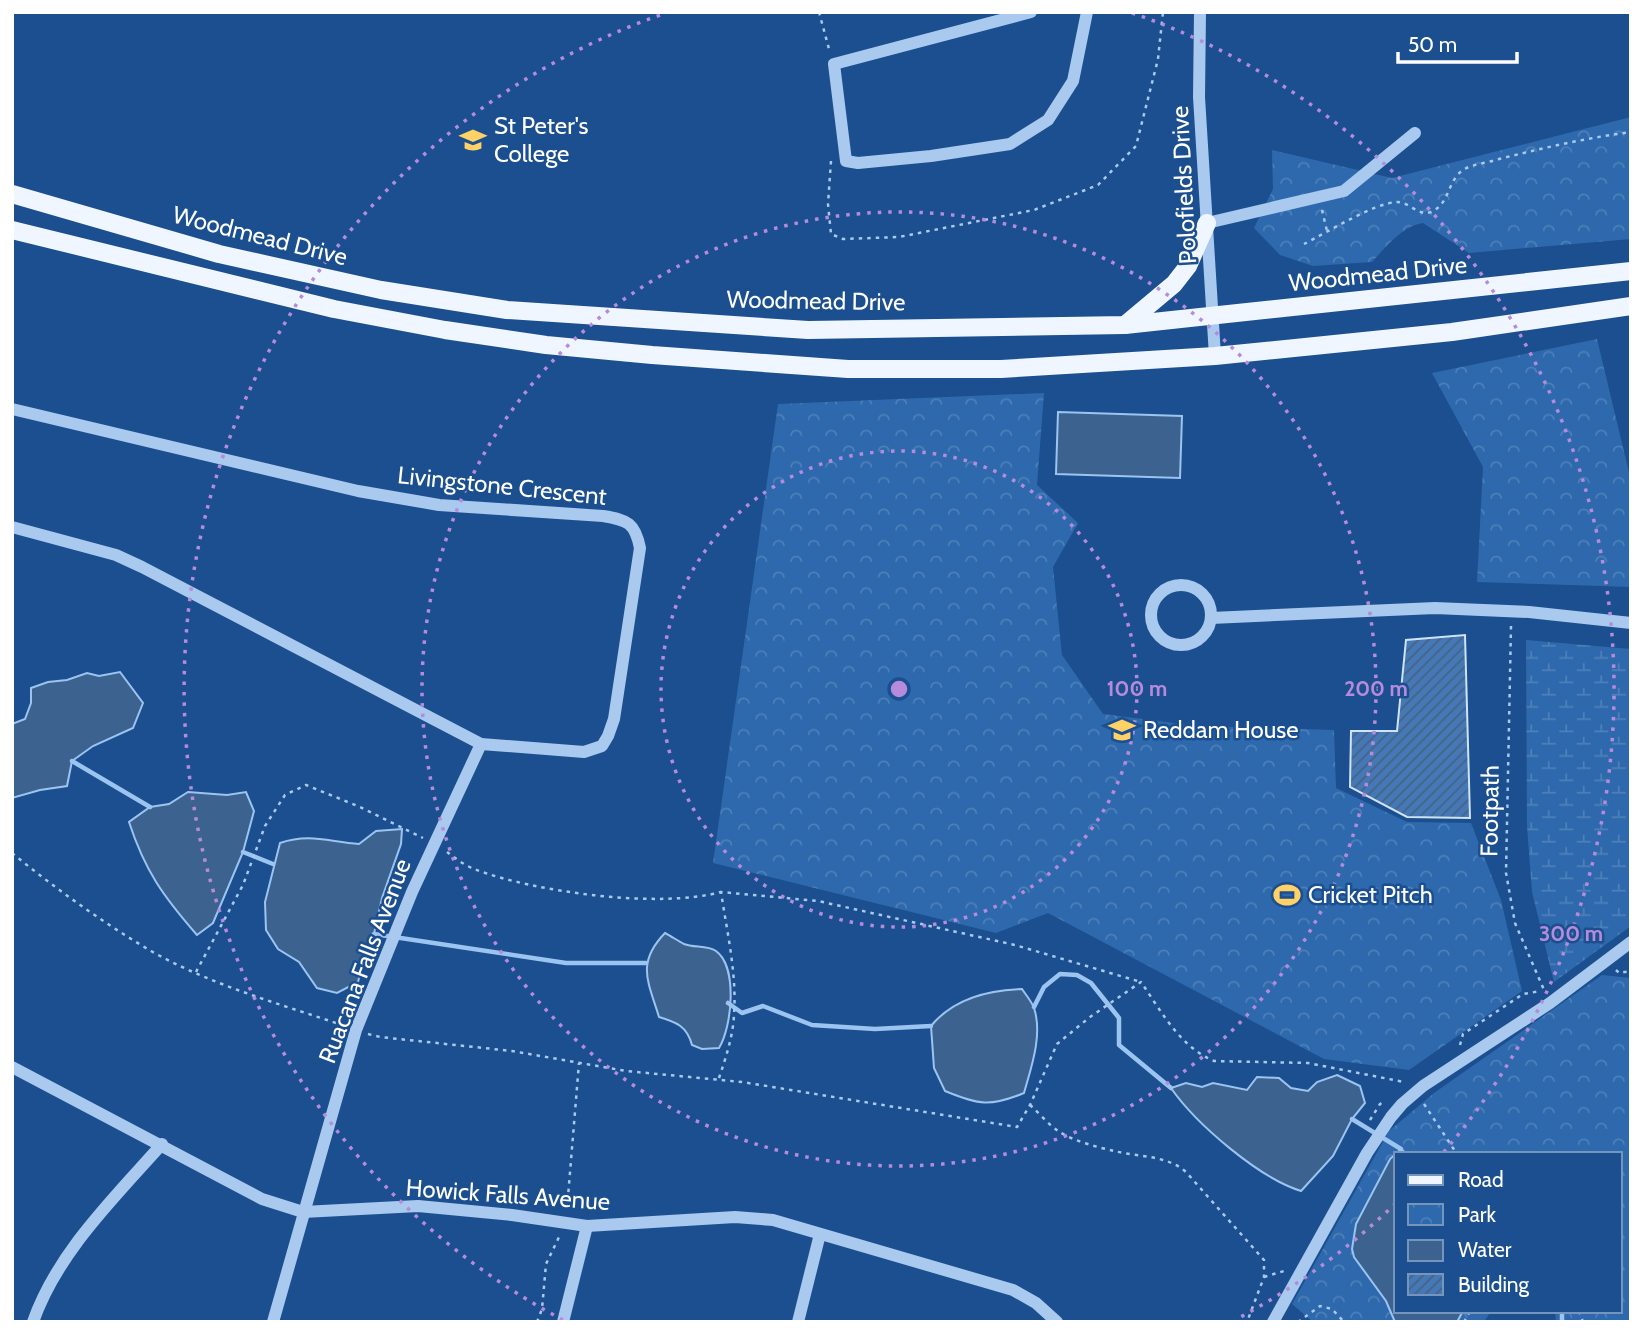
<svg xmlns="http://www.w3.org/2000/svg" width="1643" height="1334" viewBox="0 0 1643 1334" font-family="Cabin,sans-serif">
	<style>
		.wetland { fill: url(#wetland-marsh) }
		.park { fill: url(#park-crowns) }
		.water { fill: #3c6290; stroke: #9cc4f0; stroke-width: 2 }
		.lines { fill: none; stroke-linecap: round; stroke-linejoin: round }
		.stream { stroke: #9cc4f0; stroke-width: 4.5 }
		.building { fill: url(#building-hatch); stroke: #cfe3fa; stroke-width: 2 }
		.path { stroke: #a9c9ee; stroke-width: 2.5; stroke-dasharray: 3.5 5; stroke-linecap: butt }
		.minor { stroke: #a9c9ee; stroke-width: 12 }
		.major { stroke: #f0f6ff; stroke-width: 18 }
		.ring { fill: none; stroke: #b68bdc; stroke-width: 3.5; stroke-dasharray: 3.5 7 }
		.labels { text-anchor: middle; stroke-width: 5; stroke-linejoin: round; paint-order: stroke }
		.poi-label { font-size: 24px; fill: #fff; stroke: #1b4f8f; text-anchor: start }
		.street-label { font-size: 24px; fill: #fff; stroke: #1b4f8f }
		.centre { fill: #b68bdc; stroke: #1b4f8f; stroke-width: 3.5 }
		.ring-label { font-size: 21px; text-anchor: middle; font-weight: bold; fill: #b68bdc; stroke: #1b4f8f; stroke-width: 5; stroke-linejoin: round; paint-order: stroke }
	</style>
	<defs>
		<pattern id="wetland-marsh" width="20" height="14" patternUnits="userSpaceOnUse" patternTransform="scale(1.75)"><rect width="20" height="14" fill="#2e69ad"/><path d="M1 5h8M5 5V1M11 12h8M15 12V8" fill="none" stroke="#4d80b9"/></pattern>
		<pattern id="park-crowns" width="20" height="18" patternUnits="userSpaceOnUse" patternTransform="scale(1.75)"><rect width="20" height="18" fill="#2e69ad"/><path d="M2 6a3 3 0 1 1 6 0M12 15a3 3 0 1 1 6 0" fill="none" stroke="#4d80b9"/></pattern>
		<pattern id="building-hatch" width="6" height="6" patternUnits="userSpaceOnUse" patternTransform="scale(1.75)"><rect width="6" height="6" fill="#4478b7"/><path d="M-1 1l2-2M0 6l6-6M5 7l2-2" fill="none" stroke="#486282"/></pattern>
	</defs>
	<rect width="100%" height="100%" fill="#1b4f8f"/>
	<path class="wetland" d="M1526 640 1631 649V926L1554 982 1532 892 1527 826Z"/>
	<g class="park">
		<path d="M1631 117V239L1469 253 1423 223C1401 227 1387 246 1372 262L1313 266 1280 255 1254 228 1273 189 1272 150 1392 178Z"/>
		<path d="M1597 339 1631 481V587L1477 582 1483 467 1432 373Z"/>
		<path d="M1044 393 1037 485 1078 523 1053 567 1062 655 1103 714 1198 726 1334 730 1336 788 1407 822 1471 823 1501 900 1522 991 1409 1070 1324 1059 1048 913 996 933 713 863 778 404Z"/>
		<path d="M1602 975 1631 978V1322H1556L1555 1311H1620V1154H1396V1311H1491L1484 1322H1313L1292 1304 1389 1131 1434 1093Z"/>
	</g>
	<g class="water">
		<path d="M1058 412 1182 416 1180 478 1056 474Z"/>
		<path d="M120 672 143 703 133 728 93 746 72 761 67 786 40 790 12 798V724L25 719 31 703V688L48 682 67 680 87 673 99 676Z"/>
		<path d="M188 792 227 795 246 792 254 811 243 852 213 923 197 935C163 896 145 871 129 822L150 807 169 804Z"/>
		<path d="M402 829 401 844 382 898 374 934 365 953 358 982 337 993 317 988 299 962 278 949 266 930 265 902 280 843C310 833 329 842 359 844L376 831Z"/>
		<path d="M665 933C671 936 678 941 684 944 694 948 707 945 716 951 738 967 732 1027 719 1048L702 1049 692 1045C687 1026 676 1022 659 1017 648 981 636 963 665 933Z"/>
		<path d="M1022 989C1026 995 1032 1002 1034 1008 1043 1035 1031 1068 1024 1093 990 1107 979 1105 945 1091L934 1068 931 1026C953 999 987 990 1022 989Z"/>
		<path d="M1337 1075 1360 1086 1365 1103 1352 1119 1333 1156 1301 1191C1259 1178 1196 1124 1171 1088L1186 1083 1202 1087 1213 1083 1247 1090 1257 1077 1279 1078 1291 1088 1308 1091 1317 1082Z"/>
		<path d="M1401 1149 1407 1154H1396V1311H1463L1457 1322H1395L1386 1301 1354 1257 1352 1249 1356 1224 1390 1159Z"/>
	</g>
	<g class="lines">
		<g class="stream">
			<path d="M72 761 150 807"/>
			<path d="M243 852 273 864"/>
			<path d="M374 934 566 963H646"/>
			<path d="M728 1003 742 1013 763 1006 812 1025 875 1029 931 1026"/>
			<path d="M1034 1007 1044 987 1060 974 1077 975 1091 983 1119 1018V1045L1171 1088"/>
			<path d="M1352 1119 1401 1149"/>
			<path d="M1562 1322V1311"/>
		</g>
	</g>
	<path class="building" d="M1465 635 1470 818 1407 817 1350 787 1351 731H1397L1406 640Z"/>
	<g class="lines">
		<g class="path">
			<path d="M819 12 829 49"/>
			<path d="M831 161 828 204 831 234 843 239 899 237 1034 210 1098 185 1136 146 1158 59 1163 12"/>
			<path d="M1322 210 1327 231"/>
			<path d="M1304 244C1326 233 1374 203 1397 202 1410 202 1419 217 1431 212 1450 204 1447 181 1463 170 1472 164 1487 163 1499 159 1543 148 1586 138 1631 132"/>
			<path d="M1511 626 1506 873 1515 923 1544 990"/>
			<path d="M447 852C455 858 464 865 474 869 534 892 659 909 721 892"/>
			<path d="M12 853C56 889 102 922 151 951 211 985 280 1004 345 1026"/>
			<path d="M1616 970 1619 973 1631 971"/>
			<path d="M196 972 243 885 265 826 285 795 306 785 360 807 423 838"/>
			<path d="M368 1034 380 1037 512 1051 626 1071 742 1082 1017 1127 1030 1105 1057 1044 1090 1017 1141 982C1161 1011 1180 1047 1214 1061L1308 1063 1404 1082"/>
			<path d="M1460 1045 1463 1034 1523 994 1541 991"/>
			<path d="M719 1078C726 1057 733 1036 734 1015 737 974 727 932 721 892L818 901 1015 945 1141 982"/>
			<path d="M1424 1104 1457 1154"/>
			<path d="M1030 1105C1039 1113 1048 1124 1058 1131 1073 1141 1097 1147 1114 1151 1138 1157 1167 1155 1186 1172L1264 1260V1277L1247 1322"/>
			<path d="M1370 1120 1380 1104 1385 1101"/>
			<path d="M567 1209 579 1063"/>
			<path d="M1264 1277 1284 1271"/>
			<path d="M1579 1311 1583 1322"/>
			<path d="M537 1322 542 1309 546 1264 560 1235"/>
			<path d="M1298 1322 1320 1306 1332 1309 1344 1322"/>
			<path d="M1464 1322 1470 1311"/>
		</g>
		<g class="minor">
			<path d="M1031 12 834 64 846 161 858 163 931 156 1010 144 1048 120 1073 81 1087 12"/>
			<path d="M1200 12 1199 97 1215 356"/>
			<path d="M1207 223 1344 191 1415 133"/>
			<path d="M12 409 358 491 439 505 603 516C628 520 635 523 640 548L614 719 608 736 602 746 584 752 481 744 142 567 116 555 12 527"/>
			<circle cx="1181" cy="615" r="30"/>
			<path d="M1211 618 1435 608 1529 612 1631 623"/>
			<path d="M12 1067 262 1199 303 1212 418 1206 512 1215 587 1226 735 1217 773 1220 1013 1290 1036 1303 1057 1322"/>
			<path d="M33 1322C57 1253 114 1198 162 1144"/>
			<path d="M273 1322 356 1030 412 892 481 744"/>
			<path d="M563 1322 587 1226"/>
			<path d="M798 1322 820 1234"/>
			<path d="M1273 1322 1367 1153 1391 1117 1402 1104 1423 1086 1550 1003 1631 942"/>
		</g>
		<g class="major">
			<path d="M12 194 219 254 381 290 507 310 808 330 1125 325 1631 271"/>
			<path d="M12 230 334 309 445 330 546 345 652 355 848 369H1001L1215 356 1452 332 1631 306"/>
			<path d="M1125 325 1174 284 1188 266 1207 223"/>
		</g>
	</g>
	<g class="ring">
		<circle cx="899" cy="689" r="238"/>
		<circle cx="899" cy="689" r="477"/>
		<path d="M1396 1203A715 715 0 0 1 1235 1320M563 1320A715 715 0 0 1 666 13M1132 13A715 715 0 0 1 1443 1153"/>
	</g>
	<defs>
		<g id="school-bare" transform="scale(2.1)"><path d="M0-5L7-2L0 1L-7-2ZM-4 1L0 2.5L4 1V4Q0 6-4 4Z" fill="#ffd166" stroke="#1b4f8f" stroke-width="2.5" paint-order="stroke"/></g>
		<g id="stadium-bare" transform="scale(2.1)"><path d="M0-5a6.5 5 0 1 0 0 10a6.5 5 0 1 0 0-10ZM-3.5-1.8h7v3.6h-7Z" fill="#ffd166" stroke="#1b4f8f" stroke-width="2.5" paint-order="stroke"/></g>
	</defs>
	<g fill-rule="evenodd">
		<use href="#school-bare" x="473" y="140"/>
		<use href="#school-bare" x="1122" y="730"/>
		<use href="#stadium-bare" x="1287" y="895"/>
	</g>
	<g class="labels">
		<g class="poi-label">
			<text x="494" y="134">St Peter's<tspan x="494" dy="28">College</tspan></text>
			<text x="1143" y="738">Reddam House</text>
			<text x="1308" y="903">Cricket Pitch</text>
		</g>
		<g class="street-label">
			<text transform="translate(1184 185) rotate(-93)" y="8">Polofields Drive</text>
			<text transform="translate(260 236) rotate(14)" y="8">Woodmead Drive</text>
			<text transform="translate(1378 274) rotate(-6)" y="8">Woodmead Drive</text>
			<text transform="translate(816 301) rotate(1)" y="8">Woodmead Drive</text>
			<text transform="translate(502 486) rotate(6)" y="8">Livingstone Crescent</text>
			<text transform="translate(1490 811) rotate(-89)" y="8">Footpath</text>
			<text transform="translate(365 961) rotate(-69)" y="8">Ruacana Falls Avenue</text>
			<text transform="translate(508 1195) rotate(4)" y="8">Howick Falls Avenue</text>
		</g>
	</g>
	<circle cx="899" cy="689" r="10" class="centre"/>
	<g class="ring-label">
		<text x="1137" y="696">100 m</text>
		<text x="1376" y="696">200 m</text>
		<text x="1571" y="941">300 m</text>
	</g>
	<rect width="1643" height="1334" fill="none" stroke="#ffffff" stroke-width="28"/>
	<rect x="1394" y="1152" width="228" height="161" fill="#1b4f8f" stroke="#7695bc" stroke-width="2"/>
	<rect x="1408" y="1175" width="35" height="10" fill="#f0f6ff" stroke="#7695bc" stroke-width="2"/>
	<text x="1458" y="1187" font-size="21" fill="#ffffff">Road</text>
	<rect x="1408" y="1204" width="35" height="21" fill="url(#park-crowns)" stroke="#7695bc" stroke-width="2"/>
	<text x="1458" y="1222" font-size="21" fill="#ffffff">Park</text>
	<rect x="1408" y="1240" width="35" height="21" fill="#3c6290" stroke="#7695bc" stroke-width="2"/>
	<text x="1458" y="1257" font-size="21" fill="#ffffff">Water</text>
	<rect x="1408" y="1274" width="35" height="21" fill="url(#building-hatch)" stroke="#7695bc" stroke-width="2"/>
	<text x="1458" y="1292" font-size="21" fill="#ffffff">Building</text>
	<path d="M1398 52v10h119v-10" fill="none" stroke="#ffffff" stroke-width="3.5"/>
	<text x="1408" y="52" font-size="21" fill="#ffffff" stroke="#1b4f8f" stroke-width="5" paint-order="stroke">50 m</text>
</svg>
